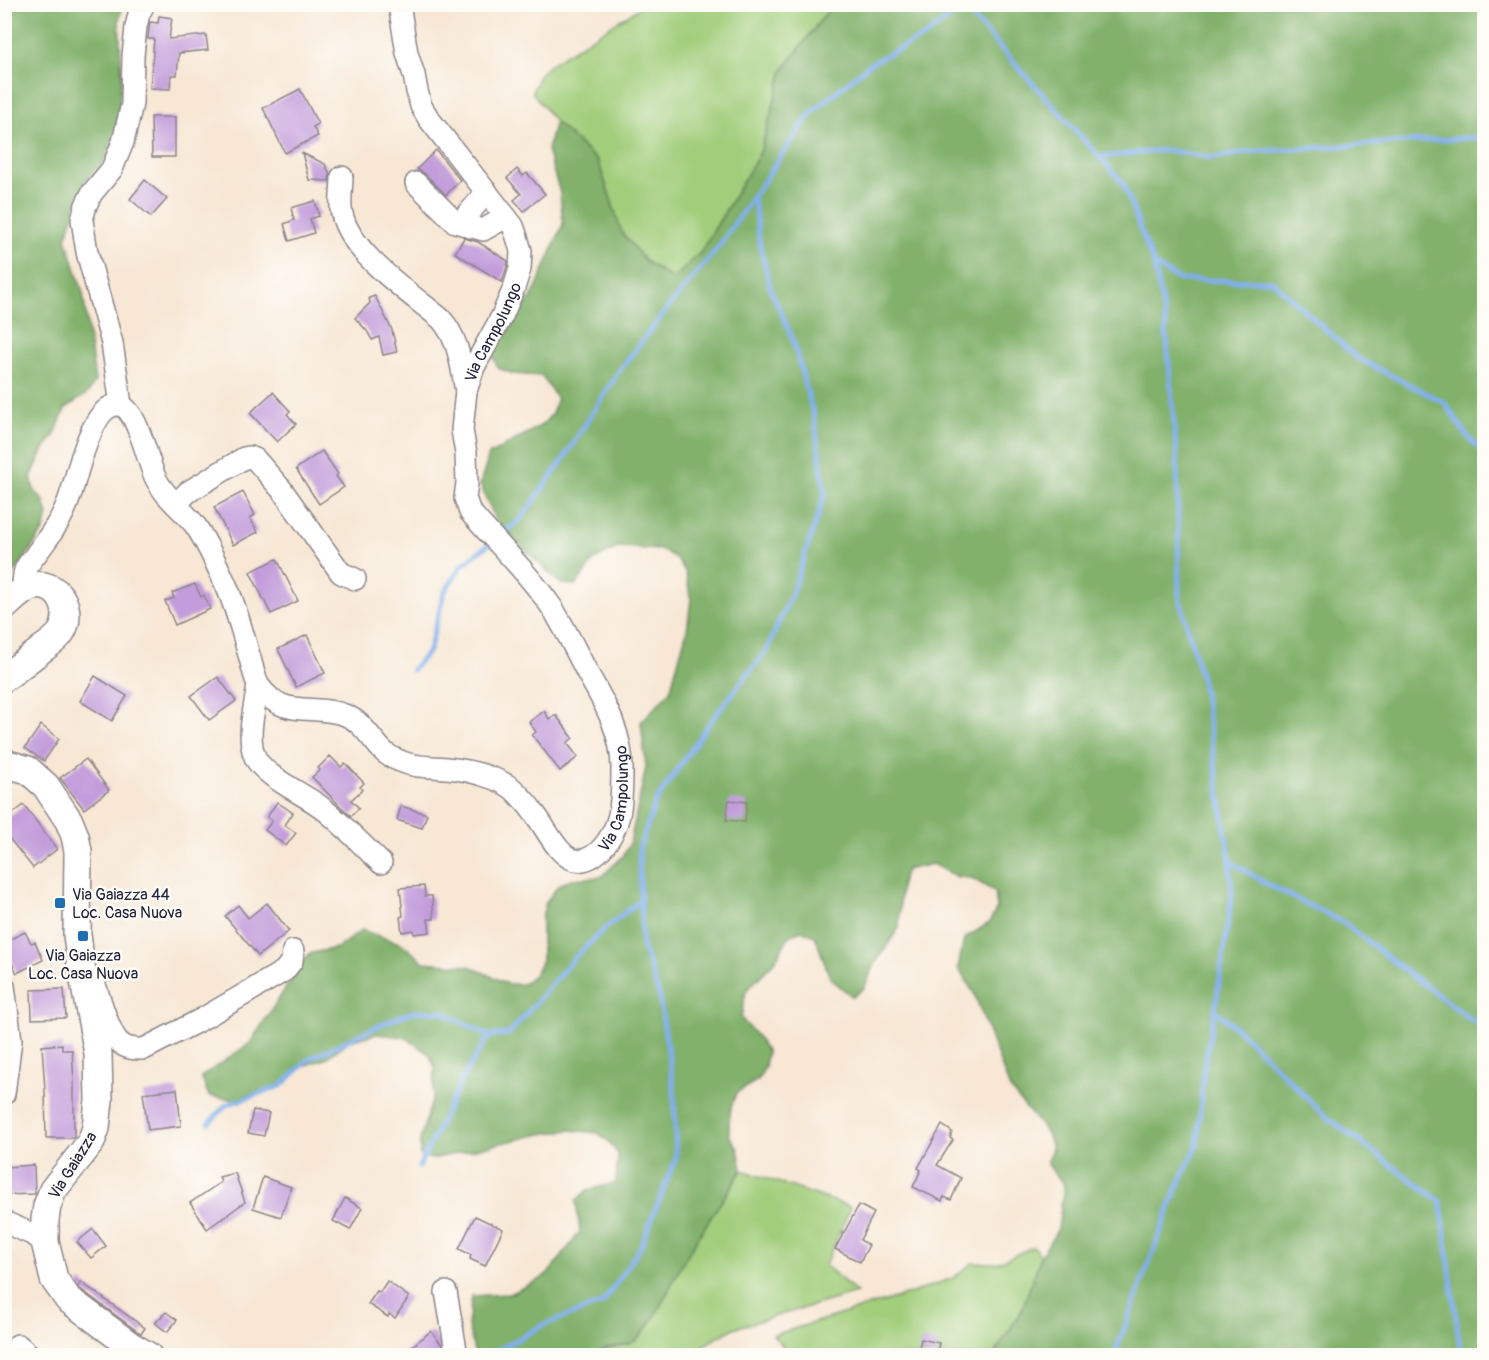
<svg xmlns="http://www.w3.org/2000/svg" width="1489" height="1360" viewBox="0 0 1489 1360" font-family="Pangolin,sans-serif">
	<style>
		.green { fill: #a2ce7b; stroke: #62785b; stroke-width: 1.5 }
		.forest { fill: #81b16b; stroke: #526a53; stroke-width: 1.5 }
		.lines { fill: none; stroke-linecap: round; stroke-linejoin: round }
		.stream { stroke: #81afeb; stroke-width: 5 }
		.building { fill: #c39ddb }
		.minor-casing { stroke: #8c8488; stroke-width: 24 }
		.major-casing { stroke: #8c8488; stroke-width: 30 }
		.minor { stroke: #fff; stroke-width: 21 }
		.major { stroke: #fff; stroke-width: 27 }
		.poi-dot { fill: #1f6fb2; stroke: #fdfcf7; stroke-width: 2 }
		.labels { text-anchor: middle; stroke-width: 5; stroke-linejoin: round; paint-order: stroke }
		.street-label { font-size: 16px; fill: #22223b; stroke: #fdfcf7 }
		.poi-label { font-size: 16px; fill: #22223b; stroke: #fdfcf7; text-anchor: start }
	</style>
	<rect width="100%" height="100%" fill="#fdfcf7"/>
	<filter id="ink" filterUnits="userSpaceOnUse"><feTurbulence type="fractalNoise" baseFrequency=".0167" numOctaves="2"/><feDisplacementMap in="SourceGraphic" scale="12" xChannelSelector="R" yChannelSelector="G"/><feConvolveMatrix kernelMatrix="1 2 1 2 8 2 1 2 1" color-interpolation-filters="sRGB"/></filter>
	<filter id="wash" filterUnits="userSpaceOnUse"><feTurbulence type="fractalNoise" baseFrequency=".008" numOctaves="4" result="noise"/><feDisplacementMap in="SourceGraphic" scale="24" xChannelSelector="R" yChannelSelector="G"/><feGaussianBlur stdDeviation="1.35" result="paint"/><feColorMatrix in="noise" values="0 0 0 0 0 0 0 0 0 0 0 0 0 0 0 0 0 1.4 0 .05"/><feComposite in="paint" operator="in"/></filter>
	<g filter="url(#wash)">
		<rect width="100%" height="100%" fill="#f7e7d4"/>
		<g class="green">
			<path d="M642 5H832L783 70 760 153 701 252 673 279 646 262 622 233 598 161 555 122 532 92 540 74 552 63 636 10Z"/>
			<path d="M742 1170 851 1207 825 1265 857 1293 734 1328 704 1345 692 1355 593 1356C607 1344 624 1349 635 1341 655 1325 671 1282 685 1259 702 1229 723 1200 742 1170Z"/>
			<path d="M1033 1247 1041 1256 1022 1310 994 1355H791L773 1335 909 1294 953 1278 972 1263H997Z"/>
		</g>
		<g class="forest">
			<path d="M5 5H123L119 20 122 76 116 135 104 161 85 180 66 238 83 293 95 381 88 393 65 409 54 436 45 447 31 477 34 490 44 501 48 515 44 530 11 578 5 585Z"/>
			<path d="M832 5H1484V1355H994L1022 1310 1041 1256 1058 1229 1064 1185 1047 1163 1052 1148 1047 1133 1010 1089 974 993 958 968 964 939 989 923 997 908 995 892 972 878 958 877 932 864 906 870 901 884 899 928 876 962 864 988 853 997 830 978 815 936 801 930 789 936 775 961 746 991 741 1018 760 1040 767 1052 765 1067 758 1080 736 1093 731 1108 729 1121V1135L738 1148 742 1170C723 1200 702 1229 685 1259 671 1281 655 1325 635 1341 624 1349 607 1344 593 1355H475L468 1325 472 1296 509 1294 541 1279 552 1269 580 1232 576 1201 587 1190 616 1183 618 1154 609 1142 598 1133 570 1130 541 1134 432 1159 420 1155V1140L433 1096 435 1067 429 1054 405 1037 376 1034 349 1041 325 1059 300 1067 279 1086 250 1094 237 1100 209 1096 201 1077 250 1043 308 954 337 948 362 930 402 944 424 962 469 966 508 984H523L535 974 542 960V917L546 902 558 886 571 879 601 877 623 856 630 843 646 767 641 722 670 691 687 630 691 599 685 571 676 558 662 550 619 547 594 560 576 585 561 584 498 524 480 485 489 455 542 425 552 414 557 399 542 376 513 374 498 368 492 354 534 293 563 224 560 193 547 150 555 122 598 161 622 233 646 262 673 279 701 252 760 153 783 70Z"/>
		</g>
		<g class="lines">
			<g class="stream">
				<path d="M961 4 1123 183 1154 265 1165 318 1177 459 1179 596 1202 681 1230 861 1232 895 1215 1010 1204 1067 1197 1146 1177 1188 1114 1356"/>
				<path d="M1100 157 1166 150 1213 158 1248 152 1484 137"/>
				<path d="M1154 265 1180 280 1272 281 1357 358 1445 403 1467 436 1484 454"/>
				<path d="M500 536 521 519 565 457 619 371 667 309 719 246 810 114 871 63 925 36 963 8"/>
				<path d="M412 670 429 651 444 593 462 565 492 542"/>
				<path d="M1230 861 1267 884 1344 923 1403 969 1484 1029"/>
				<path d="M1215 1010 1244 1035 1325 1116 1441 1202 1461 1356"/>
				<path d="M209 1123 226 1105 281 1086 309 1059 350 1039 398 1017 417 1011 442 1012 489 1036 509 1034 574 958 602 931 641 900"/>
				<path d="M419 1167 465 1074 489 1036"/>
				<path d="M487 1356 543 1325 603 1303 641 1246 676 1158 674 1089 659 995 642 945 639 849 656 801 707 726 766 651 792 593 825 494 814 417 793 340 771 290 760 246 753 195"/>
			</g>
		</g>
		<g id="blocks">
			<g class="building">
				<path d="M159 16 172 18 169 39 206 35 208 50 179 53 177 75H171L170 89 150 88 154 39H148L149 29 150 22 158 23Z"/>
				<path d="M300 89 318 124 313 127 318 136 285 153 263 108Z"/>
				<path d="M151 117H175V157H152Z"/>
				<path d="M436 150 460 180 446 195 425 174 417 169Z"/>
				<path d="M302 153 325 164 330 174 329 181 309 180Z"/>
				<path d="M517 169 523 176 527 173 545 194 524 211 514 200 521 194 507 178Z"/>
				<path d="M145 180 167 199 151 217 130 199Z"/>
				<path d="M315 201 319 216 310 219 314 233 289 241 284 224 294 220 291 208Z"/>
				<path d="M464 238 478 242 508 261 507 267 502 282 455 253Z"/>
				<path d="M375 296 392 330 397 352 383 355 379 337 372 340 367 331 355 318 370 303 369 298Z"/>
				<path d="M273 392 290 411 287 414 296 424 277 442 250 413Z"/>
				<path d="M322 451 338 474 336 476 344 487 319 504 296 469Z"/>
				<path d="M243 492 255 515 250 518 258 532 233 545 214 507Z"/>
				<path d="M277 559 298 601 271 614 250 572Z"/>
				<path d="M195 584 201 597 204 595 210 609 175 625 165 601 174 598 172 593Z"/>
				<path d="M307 635 325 673 296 687 278 649Z"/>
				<path d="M95 676 127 696 112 721 80 701Z"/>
				<path d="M218 677 236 701 209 720 191 696Z"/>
				<path d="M544 711 549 719 556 715 573 738 567 743 578 757 560 771 532 735 536 732 529 722Z"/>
				<path d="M41 725 59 739 44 761 25 748Z"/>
				<path d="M330 756 341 767 345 763 364 783 360 787 362 790 351 800 359 808 351 816 336 802 312 777 320 770 318 768Z"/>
				<path d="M86 759 109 790 84 809 60 778Z"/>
				<path d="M729 800 747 802 745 822 726 820Z"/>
				<path d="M277 802 293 813 285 825 296 833 286 846 265 830 272 821 267 817Z"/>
				<path d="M24 805 57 849 33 868 4 832V820Z"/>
				<path d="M401 806 427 814 422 828 397 820Z"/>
				<path d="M424 886 425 896H432L434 919H428L430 932 414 934 413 930 402 932 400 917 403 916 400 888Z"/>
				<path d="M267 903 289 931 258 956 225 916 238 905 248 918Z"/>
				<path d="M25 932 31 943 35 942 43 960 17 973 4 948V942Z"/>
				<path d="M64 989 66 1018 32 1019 31 990Z"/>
				<path d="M62 1044V1050H72L74 1082V1138H46L45 1090 42 1046Z"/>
				<path d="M177 1089 181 1126 148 1130 143 1093Z"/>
				<path d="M253 1110 269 1113 264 1136 248 1133Z"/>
				<path d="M942 1125 952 1132 950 1138 953 1140 937 1165 961 1178 951 1200 944 1197 942 1201 913 1187 921 1170 918 1168Z"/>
				<path d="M34 1165 35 1194 4 1195V1167Z"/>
				<path d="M235 1173 245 1202 207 1229 190 1203 221 1182 219 1177Z"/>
				<path d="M263 1177 291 1187 281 1217 253 1208Z"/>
				<path d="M345 1198 362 1208 350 1230 333 1221Z"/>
				<path d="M859 1205 874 1213 860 1240 869 1245 860 1262 835 1249Z"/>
				<path d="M475 1216 503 1229 485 1266 470 1259 471 1255 459 1249Z"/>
				<path d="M93 1229 106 1246 91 1258 77 1242Z"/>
				<path d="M387 1281 409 1297 395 1318 389 1314 388 1317 368 1304 377 1291 380 1292Z"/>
				<path d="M81 1282 145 1328 141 1334 79 1288 78 1286Z"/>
				<path d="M166 1312 177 1320 167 1332 155 1323Z"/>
				<path d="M431 1331 442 1345 444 1356H400Z"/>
				<path d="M921 1339 939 1343 936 1356 918 1353Z"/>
			</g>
		</g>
	</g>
	<g filter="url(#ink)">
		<use href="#blocks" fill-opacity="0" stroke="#8c8488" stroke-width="1.5"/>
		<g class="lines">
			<g class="minor-casing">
				<g id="minor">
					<path d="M342 177C342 188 339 204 342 214 351 254 410 293 441 319 459 339 461 365 466 391"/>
					<path d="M416 183 455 222 483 230 506 217"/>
					<path d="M470 227 467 215 487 192"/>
					<path d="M121 405 112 343 87 252 82 220 86 205 92 193 112 169 123 142 132 104 133 56 136 27 139 14 144 4"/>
					<path d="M176 504 188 492 244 458 249 457 255 459 282 490 341 573 355 579"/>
					<path id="s1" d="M23 590C23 584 23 577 25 570 27 564 32 560 36 554 46 541 59 524 65 509 68 503 70 496 72 490 78 471 92 406 117 405 137 404 148 465 156 479 165 497 182 509 195 525 207 542 217 565 226 585 236 607 242 631 249 655 252 664 254 678 259 686 283 720 312 703 345 715 362 721 371 739 383 751 387 755 395 759 400 761 415 768 431 766 446 768 461 769 478 773 492 778 500 781 509 785 515 791 523 799 531 808 537 817 548 831 562 865 583 860 602 856 615 832 619 815 622 800 622 783 622 768 622 733 605 704 588 674 577 653 566 630 553 609 529 574 498 544 470 512L465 498 467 483 466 453 462 430 466 391 474 367 502 316 514 288 520 269 521 251 517 237 513 226 506 217 429 119 421 106 417 91 414 75 407 53 399 4"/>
					<path d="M258 685C255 707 246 736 255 757 263 776 304 794 321 807 342 823 361 844 381 863"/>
					<path d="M93 980C100 996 108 1033 120 1043 127 1049 135 1049 144 1049L202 1019 284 971 292 961 293 951"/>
					<path d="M4 986 11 1040 4 1094"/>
					<path d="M4 1222 32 1234 45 1242"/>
					<path d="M446 1292 457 1356"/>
					<path d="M18 1345 31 1356"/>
				</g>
			</g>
			<g class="major-casing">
				<g id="major">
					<path d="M4 607C12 600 20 591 30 587 58 578 76 612 60 634 55 640 48 645 42 649 30 659 17 668 4 678"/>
					<path d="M4 763 28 770 46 786 69 821 75 836 78 851 77 935 81 966 98 1053 99 1100 96 1128 91 1142 53 1190 47 1206 45 1220V1242L54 1279 68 1299 131 1346 148 1356"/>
				</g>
			</g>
			<use href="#minor" class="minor"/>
			<use href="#major" class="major"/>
		</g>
	</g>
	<g class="poi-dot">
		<rect x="54" y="897" width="12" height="12" rx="3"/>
		<rect x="77" y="930" width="12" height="12" rx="3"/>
	</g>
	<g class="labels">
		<g class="street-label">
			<text dy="6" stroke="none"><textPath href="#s1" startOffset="1521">Via Campolungo</textPath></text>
			<text dy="6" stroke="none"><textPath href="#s1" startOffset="999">Via Campolungo</textPath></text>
			<text transform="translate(72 1165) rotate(-58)" y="6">Via Gaiazza</text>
		</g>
		<g class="poi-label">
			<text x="72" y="900">Via Gaiazza 44<tspan x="72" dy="18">Loc. Casa Nuova</tspan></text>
			<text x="83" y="961" text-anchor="middle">Via Gaiazza<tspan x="83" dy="18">Loc. Casa Nuova</tspan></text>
		</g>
	</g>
	<rect width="1489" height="1360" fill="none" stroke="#fdfcf7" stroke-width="24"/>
</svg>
